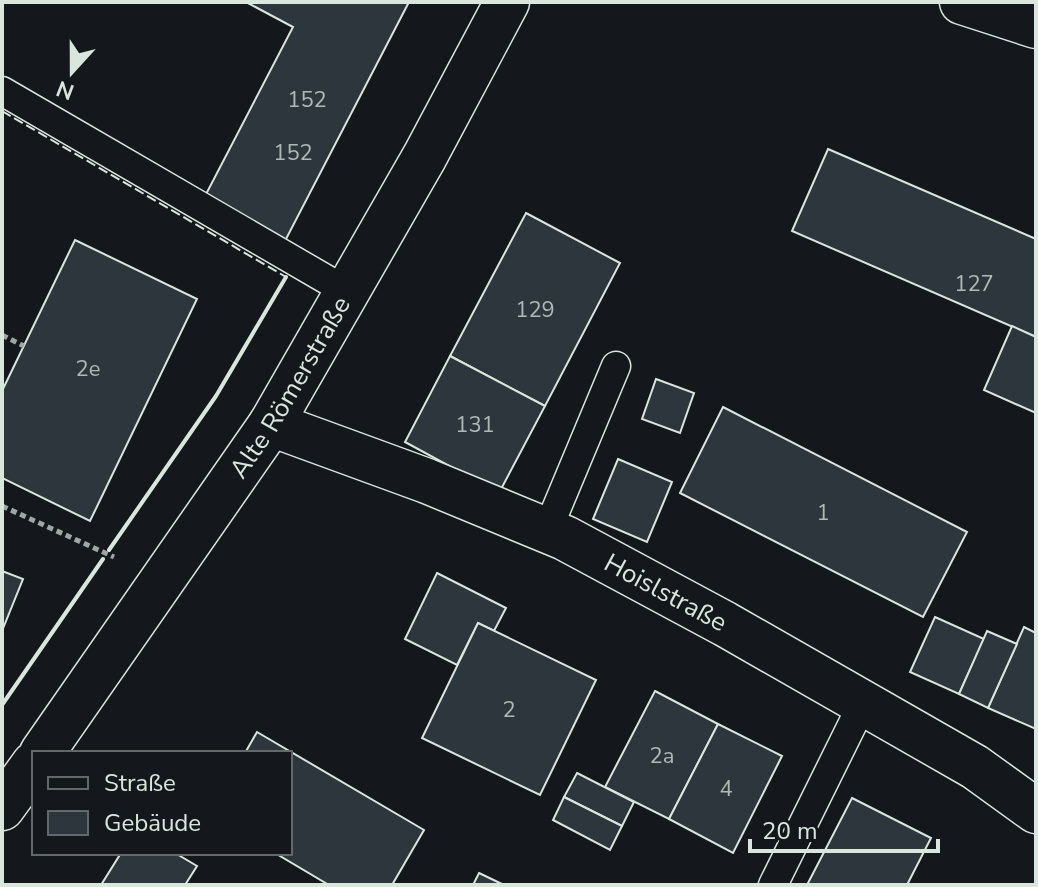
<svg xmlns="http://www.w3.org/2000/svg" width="1038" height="887" viewBox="0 0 1038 887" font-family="'Nunito Sans',sans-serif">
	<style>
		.building { fill: #2c363c; stroke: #d8e6dc; stroke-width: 2 }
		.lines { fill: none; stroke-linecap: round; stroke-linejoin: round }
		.service-casing { stroke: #d8e6dc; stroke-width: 31 }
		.minor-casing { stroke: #d8e6dc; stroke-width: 47 }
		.secondary-casing { stroke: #d8e6dc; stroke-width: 47 }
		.path { stroke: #9da8a2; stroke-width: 5; stroke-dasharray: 6 4; stroke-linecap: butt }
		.service { stroke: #14181c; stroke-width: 28 }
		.minor { stroke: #14181c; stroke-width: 44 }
		.secondary { stroke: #14181c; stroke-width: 44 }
		.fence { stroke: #d8e6dc; stroke-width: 2; stroke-dasharray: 10 4; stroke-linecap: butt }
		.wall { stroke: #d8e6dc; stroke-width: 4 }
		.labels { text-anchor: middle; stroke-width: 6; stroke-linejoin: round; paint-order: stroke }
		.number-label { font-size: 22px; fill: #adbab4 }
		.street-label { font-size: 26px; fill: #d8e6dc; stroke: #14181c }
	</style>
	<rect width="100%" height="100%" fill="#14181c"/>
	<g class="building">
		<path d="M246 2H409L285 241 204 198 293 27Z"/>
		<path d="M828 149 1036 239V337L792 231Z"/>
		<path d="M526 213 620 263 545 406 450 356Z"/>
		<path d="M75 240 197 299 90 521 2 478V391Z"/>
		<path d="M1012 326 1036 337V413L984 390Z"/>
		<path d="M450 356 545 406 499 493 405 442Z"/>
		<path d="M656 379 694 393 680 433 642 419Z"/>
		<path d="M723 407 967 532 923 617 680 493Z"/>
		<path d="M618 459 672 482 647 542 593 519Z"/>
		<path d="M2 571 23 579 2 631Z"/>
		<path d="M437 573 506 608 494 631 478 623 457 665 405 639Z"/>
		<path d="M935 617 984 639 959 694 910 672Z"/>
		<path d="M478 623 596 680 540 795 422 738Z"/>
		<path d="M1024 627 1036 633V729L988 708Z"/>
		<path d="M987 631 1017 644 988 708 959 694Z"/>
		<path d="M655 691 718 724 669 819 605 787Z"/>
		<path d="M718 724 782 756 733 853 669 819Z"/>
		<path d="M257 732 424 830 392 885H329L275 853H290V753H245Z"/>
		<path d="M577 773 634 802 622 826 564 797Z"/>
		<path d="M564 797 622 826 610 850 553 820Z"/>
		<path d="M852 798 931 838 907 885H807Z"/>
		<path d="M121 853H175L197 866 185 885H101Z"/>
		<path d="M479 873 504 885H473Z"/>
	</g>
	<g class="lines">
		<g class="service-casing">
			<g id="service">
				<path d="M2 91 348 292"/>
				<path d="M547 531 616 366"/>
				<path d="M773 885 863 703"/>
			</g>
		</g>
		<g class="minor-casing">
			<g id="minor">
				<path d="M962 2 1036 26"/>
				<path id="s1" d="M271 424 427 481 565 538 725 624 975 767 1036 811"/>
			</g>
		</g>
		<g class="secondary-casing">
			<g id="secondary">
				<path id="s2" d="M42 753 271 424 425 156 507 2"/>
				<path d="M2 808 34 764"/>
			</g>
		</g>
		<g class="path">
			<path d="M2 335 24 346"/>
			<path d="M2 506 114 557"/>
		</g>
		<use href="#service" class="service"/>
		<use href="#minor" class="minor"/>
		<use href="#secondary" class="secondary"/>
		<path class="fence" d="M2 111 286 277"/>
		<g class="wall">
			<path d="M109 550 216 396 286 277"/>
			<path d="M2 705 103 559"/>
		</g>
	</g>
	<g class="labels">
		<g class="number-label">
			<text x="307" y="107">152</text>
			<text x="293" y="160">152</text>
			<text x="974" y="291">127</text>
			<text x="535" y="317">129</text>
			<text x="88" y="376">2e</text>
			<text x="475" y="432">131</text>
			<text x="823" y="520">1</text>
			<text x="509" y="717">2</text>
			<text x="662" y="763">2a</text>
			<text x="726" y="796">4</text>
		</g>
		<g class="street-label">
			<text dy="9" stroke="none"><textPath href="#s2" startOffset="442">Alte Römerstraße</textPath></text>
			<text dy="9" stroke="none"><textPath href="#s1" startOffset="430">Hoislstraße</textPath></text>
		</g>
	</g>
	<rect width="1038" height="887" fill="none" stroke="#d8e6dc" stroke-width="8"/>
	<rect x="32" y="751" width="260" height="104" fill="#14181c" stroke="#626a69" stroke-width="2"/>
	<rect x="48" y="777" width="40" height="12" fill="#14181c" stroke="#626a69" stroke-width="2"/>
	<text x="104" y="791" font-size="24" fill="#d8e6dc">Straße</text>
	<rect x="48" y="811" width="40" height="24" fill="#2c363c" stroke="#626a69" stroke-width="2"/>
	<text x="104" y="831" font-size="24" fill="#d8e6dc">Gebäude</text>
	<g transform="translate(72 72) rotate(201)" stroke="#14181c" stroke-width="6" paint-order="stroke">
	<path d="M0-6L14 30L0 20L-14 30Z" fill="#d8e6dc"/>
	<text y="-12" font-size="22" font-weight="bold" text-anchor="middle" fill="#d8e6dc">N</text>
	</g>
	<path d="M750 839v12h188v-12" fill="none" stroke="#d8e6dc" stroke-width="4"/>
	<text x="762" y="839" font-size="24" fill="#d8e6dc" stroke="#14181c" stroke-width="6" paint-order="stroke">20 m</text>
</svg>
